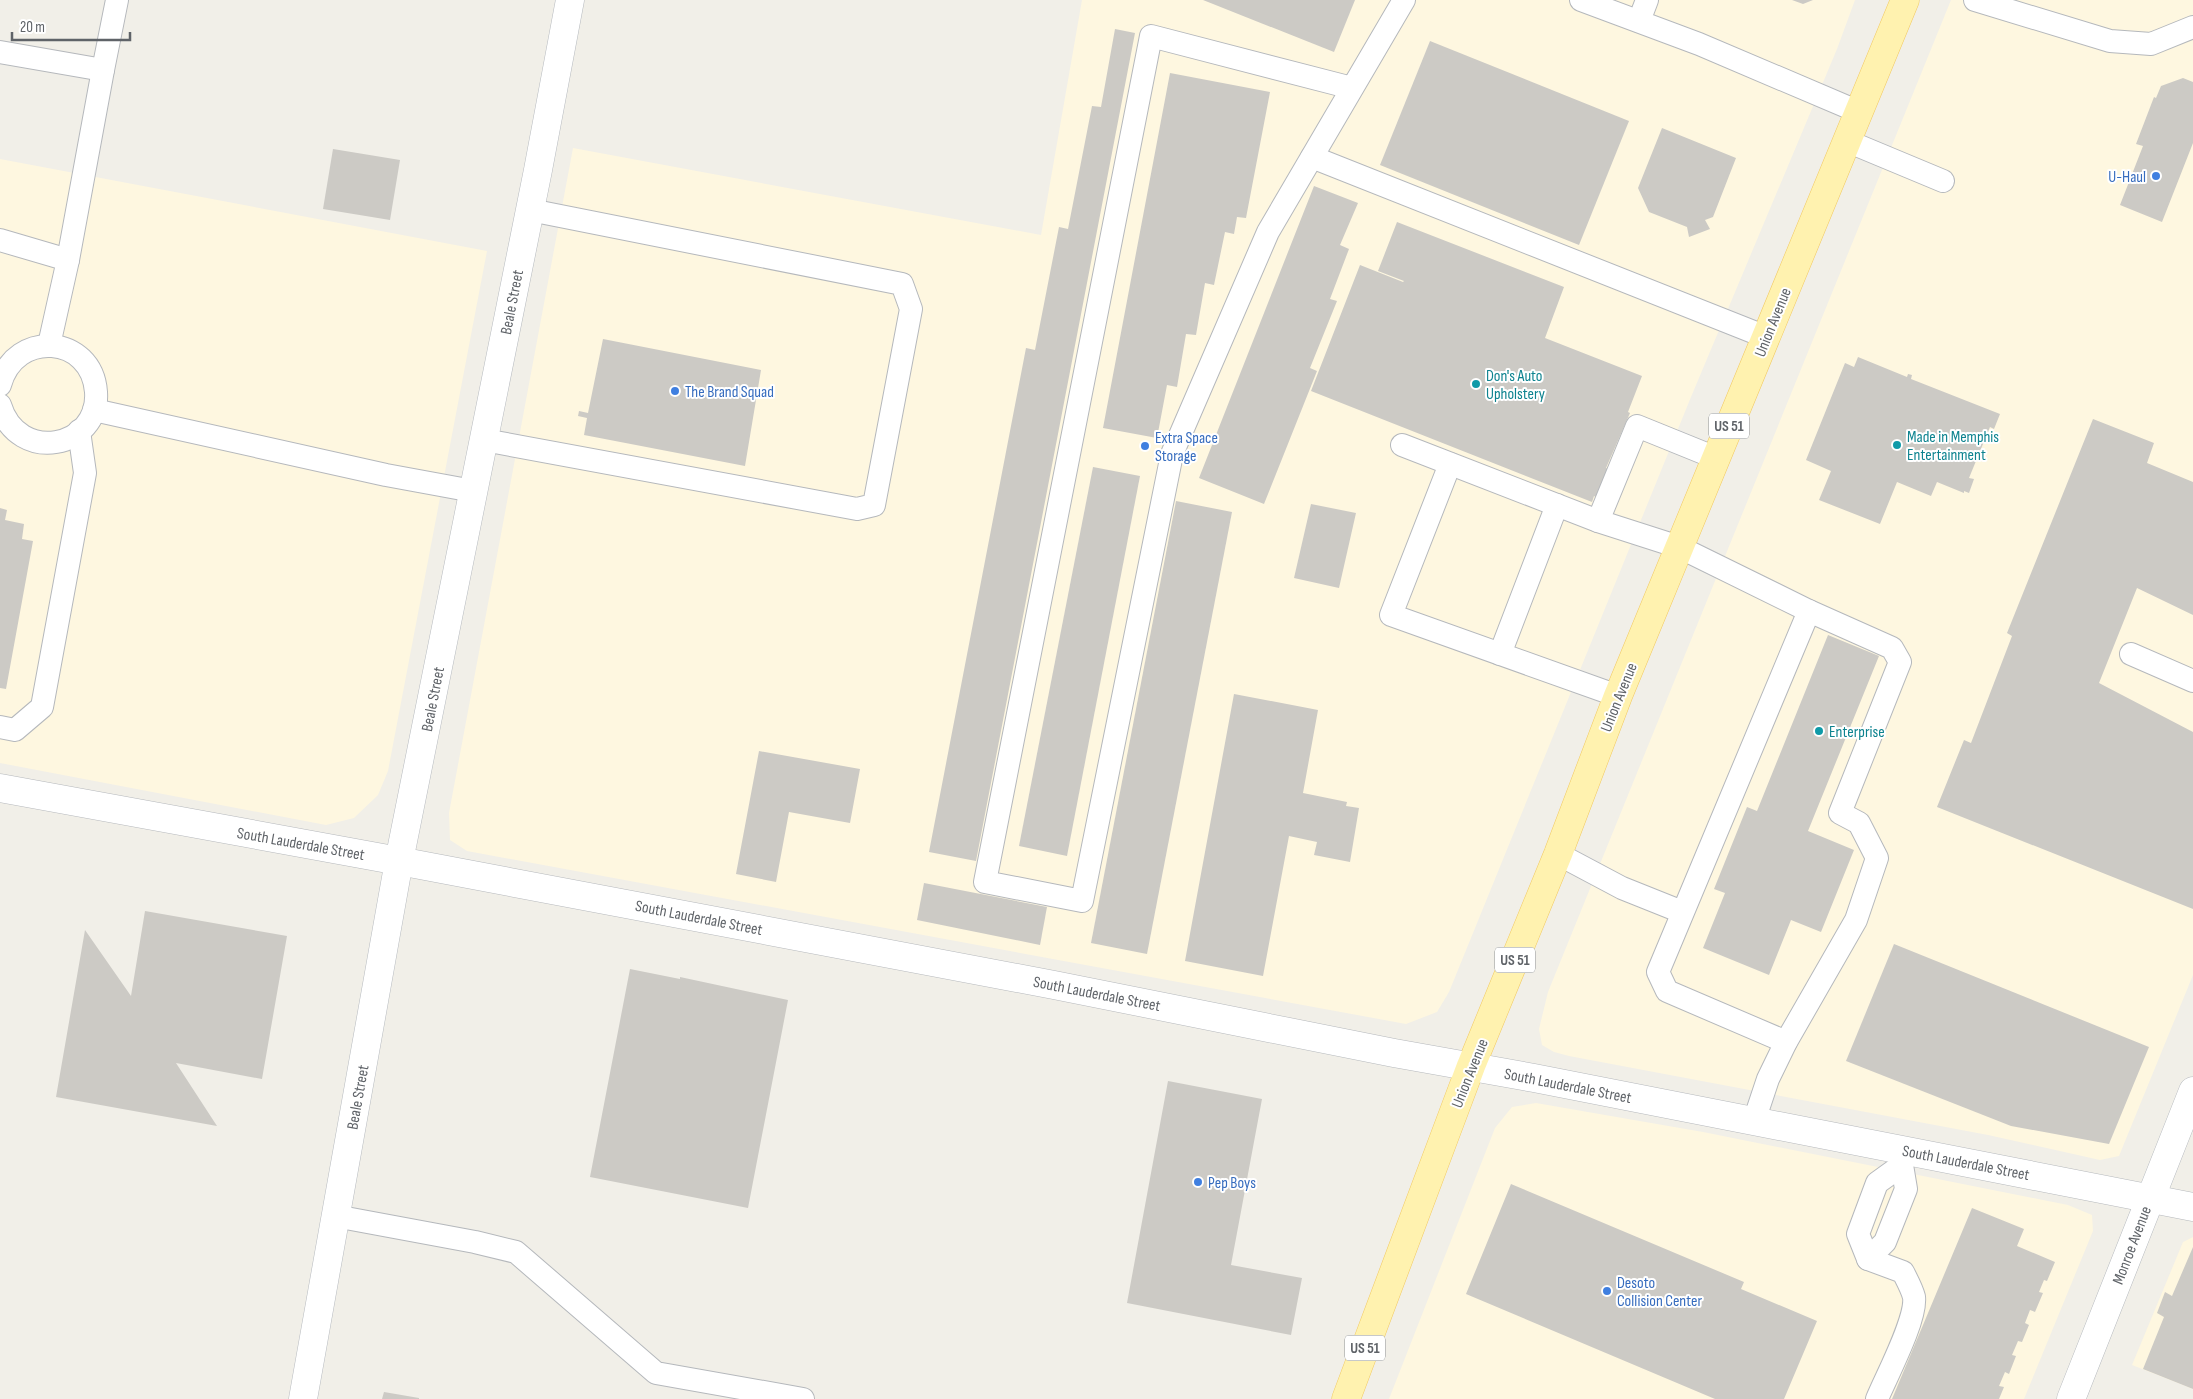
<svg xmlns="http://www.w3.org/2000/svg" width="2193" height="1399" viewBox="0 0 2193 1399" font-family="'Sofia Sans Condensed',sans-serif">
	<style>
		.commercial { fill: #fef7e0 }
		.building { fill: #cccac5 }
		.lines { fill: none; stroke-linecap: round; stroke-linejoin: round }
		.lane-casing { stroke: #b5b8bc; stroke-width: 24 }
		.street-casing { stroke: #b5b8bc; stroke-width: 29 }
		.secondary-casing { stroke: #b6babf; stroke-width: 29 }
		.primary-casing { stroke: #f2c960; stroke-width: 29 }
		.lane { stroke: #fff; stroke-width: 22 }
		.street { stroke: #fff; stroke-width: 28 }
		.secondary { stroke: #fff; stroke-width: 28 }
		.primary { stroke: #fff2af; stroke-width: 28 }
		.shop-dot { fill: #3f7fe0; stroke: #fff; stroke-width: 2 }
		.culture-dot { fill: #0f9aa8; stroke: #fff; stroke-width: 2 }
		.labels { text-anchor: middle; stroke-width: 4; stroke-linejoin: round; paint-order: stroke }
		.shield { fill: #fff; stroke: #8f9295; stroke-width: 1 }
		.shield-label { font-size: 15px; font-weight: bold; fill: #5f6368 }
		.shop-label { font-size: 16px; fill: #366cbe; stroke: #fff; text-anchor: start }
		.street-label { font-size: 16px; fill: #5f6368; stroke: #fff }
		.culture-label { font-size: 16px; fill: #0d838f; stroke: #fff; text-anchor: start }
	</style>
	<rect width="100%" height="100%" fill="#f1efe8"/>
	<g class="commercial">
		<path d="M1082 0H1855L1837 49 1691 397 1449 992 1437 1012 1406 1024 467 851 450 840 449 813 573 148 1041 235Z"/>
		<path d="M1951 0H2193V975L2119 1156 2100 1160 1988 1135 1569 1056 1554 1052 1542 1045 1539 1029 1548 992Z"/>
		<path d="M0 159 487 251 388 771 378 795 354 818 326 825 0 763Z"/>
		<path d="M1536 1103 1703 1132 2068 1205 2092 1215 2093 1231 2024 1399H1389L1495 1128 1512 1107Z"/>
		<path d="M2193 1237V1389L2132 1365 2183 1242Z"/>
	</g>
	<g class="building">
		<path d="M1203 0H1355L1334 52Z"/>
		<path d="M1792 0H1813L1803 4Z"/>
		<path d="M1115 29 1135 33 976 861 929 852 1026 348 1035 350 1059 227 1068 229 1092 106 1101 107Z"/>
		<path d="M1430 41 1629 121 1579 245 1380 165Z"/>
		<path d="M1170 73 1270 92 1246 218 1237 217 1234 234 1225 232 1214 285 1205 283 1196 335 1186 334 1177 387 1167 385 1157 438 1103 428Z"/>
		<path d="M2183 78 2193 82V143L2162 222 2120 205 2143 146 2136 144 2154 97 2156 98 2161 86Z"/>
		<path d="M1662 128 1736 158 1713 217 1705 220 1710 229 1689 237 1687 227 1649 212 1638 188Z"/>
		<path d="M333 149 400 160 390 220 323 209Z"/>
		<path d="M1314 186 1358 203 1340 245 1349 249 1330 299 1337 301 1310 368 1317 371 1264 504 1199 478Z"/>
		<path d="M1397 222 1564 287 1545 338 1642 376 1628 412 1630 413 1606 468 1608 469 1597 498 1594 496 1592 502 1311 391 1360 265 1403 282 1404 281 1378 271Z"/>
		<path d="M603 339 761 370 745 466 584 435 587 418 578 416 579 411 588 413Z"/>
		<path d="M1858 357 1907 377 1908 374 1912 375 1911 379 2000 414 1994 429 1990 427 1969 478 1974 479 1969 493 1964 491V493L1937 482 1931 496 1897 482 1880 524 1819 500 1831 471 1806 460 1845 363 1854 367Z"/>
		<path d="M2093 419 2154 443 2147 463 2193 482V615L2137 588 2099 683 2193 732V909L1937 807 1964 740 1971 743 2012 636 2007 633Z"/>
		<path d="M1093 467 1140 476 1067 856 1019 846Z"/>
		<path d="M1176 501 1232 512 1147 954 1091 943Z"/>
		<path d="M1311 504 1356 513 1339 588 1294 578Z"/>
		<path d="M0 508 7 510 5 520 24 524 22 539 33 541 6 689 0 688Z"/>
		<path d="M1828 635 1879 656 1808 831 1854 850 1821 932 1791 920 1769 975 1703 948 1725 893 1714 889 1747 807 1757 811Z"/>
		<path d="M1234 694 1318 710 1303 793 1347 802 1346 806 1359 808 1350 862 1314 855 1317 842 1289 836 1263 976 1185 961Z"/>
		<path d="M759 751 860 769 850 823 789 812 776 882 736 874Z"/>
		<path d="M924 883 1047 907 1040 945 917 920Z"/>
		<path d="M145 911 287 936 262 1079 176 1063 217 1126 56 1097 85 930 131 996Z"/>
		<path d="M1894 944 2149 1047 2109 1144 2011 1126 1846 1061Z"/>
		<path d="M630 969 680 979V977L788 1000 748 1208 590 1177Z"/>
		<path d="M1168 1081 1262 1099 1231 1265 1302 1278 1291 1335 1127 1303Z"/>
		<path d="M1511 1184 1744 1282 1741 1289 1817 1321 1784 1399H1715L1466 1294Z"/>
		<path d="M1972 1208 2024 1229 2017 1246 2055 1262 2047 1281 2044 1280 2039 1292 2043 1293 2035 1312 2030 1310 2025 1323 2029 1325 2022 1342 2018 1341 2012 1355 2016 1356 2009 1374 2005 1372 1999 1386 2004 1387 1999 1399H1892Z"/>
		<path d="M2193 1247V1389L2143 1369 2164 1317 2157 1313 2165 1292 2172 1296Z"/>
		<path d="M384 1392 419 1398V1399H382Z"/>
	</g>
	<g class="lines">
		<g class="lane-casing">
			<g id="lane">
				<path d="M1581 0 1699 44 1859 112"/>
				<path d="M1975 0 2110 41 2151 44 2193 27"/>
				<path d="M1639 21 1647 0"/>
				<path d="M0 52 103 70 117 0"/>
				<path d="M1352 88 1151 36 985 882 1082 901 1172 454 1268 232 1404 0"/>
				<path d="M1847 141 1943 181"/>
				<path d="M1312 157 1766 337"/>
				<path d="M0 240 68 260"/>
				<path d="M49 345 68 260 103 70"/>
				<path d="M0 385C15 329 92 335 96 392 100 448 18 465 0 405"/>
				<path d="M94 410 386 475 473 491"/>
				<path d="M484 440 857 509 874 505 911 309 902 284 530 210"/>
				<path d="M1402 445 1598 521"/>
				<path d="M1716 458 1637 426 1598 521 1679 547 1809 611 1892 648 1900 662 1840 813 1859 823 1877 858 1856 920 1786 1042 1768 1079 1754 1121"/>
				<path d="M1450 464 1391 615 1618 696"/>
				<path d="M1500 654 1557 505"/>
				<path d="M2131 654 2193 681"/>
				<path d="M0 727 15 730 42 707 85 473 79 431"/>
				<path d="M1558 854 1622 888 1682 912"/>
				<path d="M1786 1042 1667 991 1658 972 1809 611"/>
				<path d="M335 1216 475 1242 516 1252 656 1373 803 1399"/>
				<path d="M1868 1259 1885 1242 1906 1189 1902 1165 1905 1153"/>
				<path d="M1877 1399C1886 1377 1917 1319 1914 1297 1912 1289 1907 1280 1903 1272L1868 1259 1858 1234 1877 1183 1902 1165"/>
			</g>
		</g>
		<g class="street-casing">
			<path id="street" d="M0 788 399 861 1054 985 1394 1053 1534 1078 2193 1207"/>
		</g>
		<g class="secondary-casing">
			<g id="secondary">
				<path d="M303 1399 399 861 538 170 570 0"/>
				<path d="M2071 1399 2193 1091"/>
			</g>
		</g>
		<g class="primary-casing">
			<path id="primary" d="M1346 1399 1471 1066 1558 854 1618 696 1905 0"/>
		</g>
		<use href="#lane" class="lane"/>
		<use href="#street" class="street"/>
		<use href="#secondary" class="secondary"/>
		<use href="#primary" class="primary"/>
	</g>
	<g class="shop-dot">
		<circle cx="2156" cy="176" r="5"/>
		<circle cx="675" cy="391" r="5"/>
		<circle cx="1145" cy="446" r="5"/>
		<circle cx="1198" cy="1182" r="5"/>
		<circle cx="1607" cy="1291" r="5"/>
	</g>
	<g class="culture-dot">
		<circle cx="1476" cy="384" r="5"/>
		<circle cx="1897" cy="445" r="5"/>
		<circle cx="1819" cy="731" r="5"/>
	</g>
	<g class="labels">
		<g class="shield">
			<rect x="1709" y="413.5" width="40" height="25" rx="4"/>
			<rect x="1495" y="947.5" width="40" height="25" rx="4"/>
			<rect x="1345" y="1335.5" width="40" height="25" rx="4"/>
		</g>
		<g class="shield-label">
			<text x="1729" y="431">US 51</text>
			<text x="1515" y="965">US 51</text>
			<text x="1365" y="1353">US 51</text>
		</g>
		<g class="shop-label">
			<text x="2146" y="182" text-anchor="end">U-Haul</text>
			<text x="685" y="397">The Brand Squad</text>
			<text x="1155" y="443">Extra Space<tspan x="1155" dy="18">Storage</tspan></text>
			<text x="1208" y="1188">Pep Boys</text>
			<text x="1617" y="1288">Desoto<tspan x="1617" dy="18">Collision Center</tspan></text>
		</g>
		<g class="street-label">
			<text transform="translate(511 302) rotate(-79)" y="6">Beale Street</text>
			<text transform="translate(1772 322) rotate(-68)" y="6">Union Avenue</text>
			<text transform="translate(1618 697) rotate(-68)" y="6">Union Avenue</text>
			<text transform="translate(432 699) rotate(-79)" y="6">Beale Street</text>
			<text transform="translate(301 843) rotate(10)" y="6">South Lauderdale Street</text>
			<text transform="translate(699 917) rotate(11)" y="6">South Lauderdale Street</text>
			<text transform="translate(1097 993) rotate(11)" y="6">South Lauderdale Street</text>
			<text transform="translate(1469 1073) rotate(-68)" y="6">Union Avenue</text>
			<text transform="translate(1568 1085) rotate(11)" y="6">South Lauderdale Street</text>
			<text transform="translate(357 1097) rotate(-80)" y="6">Beale Street</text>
			<text transform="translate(1966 1162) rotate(11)" y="6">South Lauderdale Street</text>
			<text transform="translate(2131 1245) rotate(-69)" y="6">Monroe Avenue</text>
		</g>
		<g class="culture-label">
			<text x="1486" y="381">Don's Auto<tspan x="1486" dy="18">Upholstery</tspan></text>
			<text x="1907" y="442">Made in Memphis<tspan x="1907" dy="18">Entertainment</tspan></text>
			<text x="1829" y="737">Enterprise</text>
		</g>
	</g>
	<path d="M12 32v8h118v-8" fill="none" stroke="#5f6368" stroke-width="2.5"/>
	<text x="20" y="32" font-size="15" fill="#5f6368" stroke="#ffffff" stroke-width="4" paint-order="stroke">20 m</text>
</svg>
